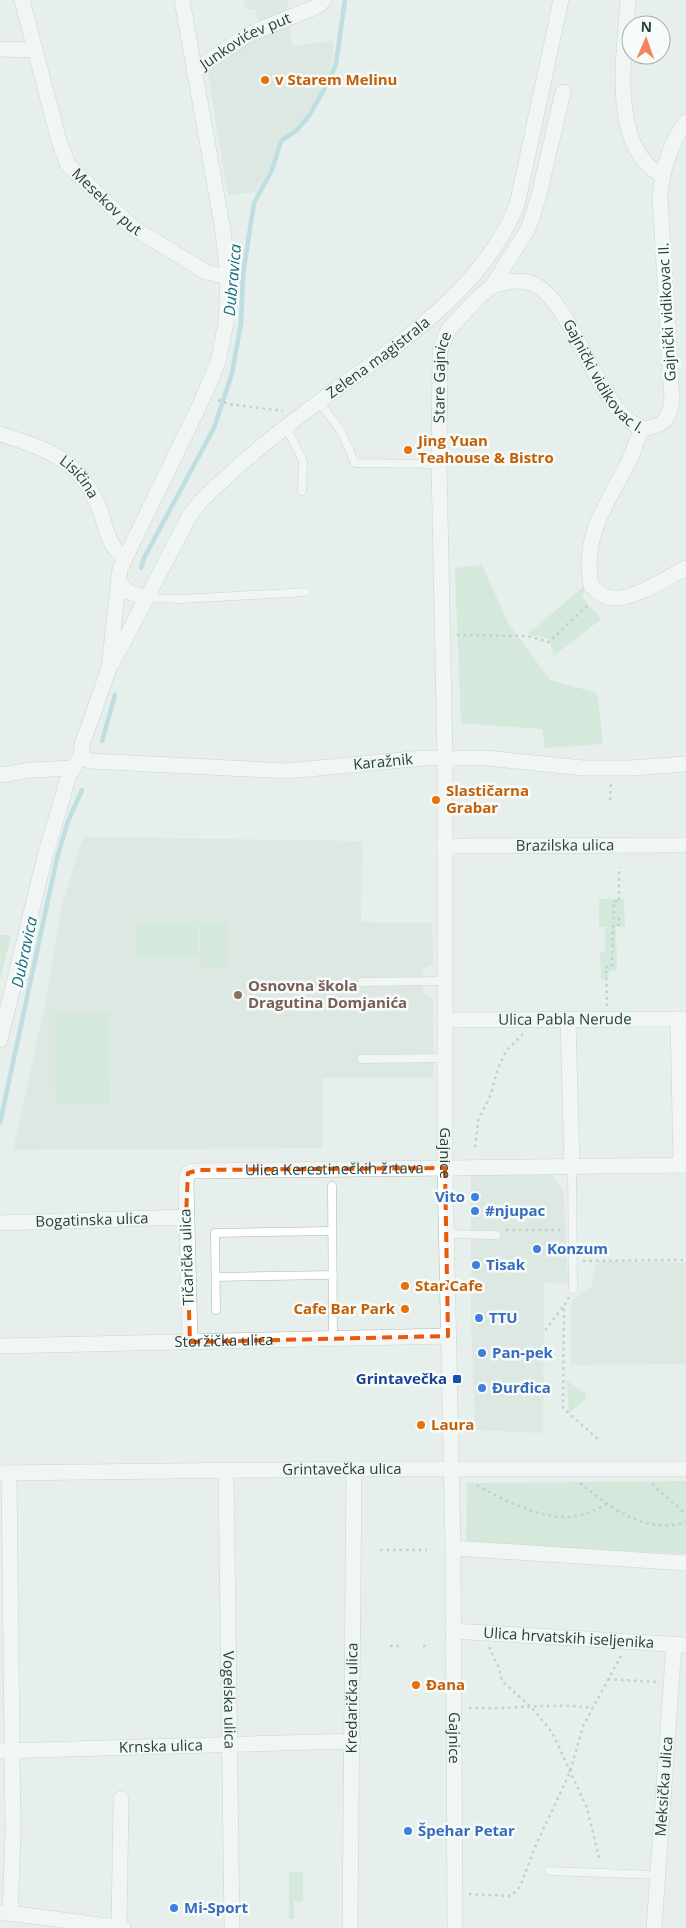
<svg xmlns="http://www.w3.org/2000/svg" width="686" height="1928" viewBox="0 0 686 1928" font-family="'Open Sans',sans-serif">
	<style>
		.built { fill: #d4dfda }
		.green { fill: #bfe0c8 }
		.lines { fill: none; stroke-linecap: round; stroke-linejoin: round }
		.stream { stroke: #8ec9d4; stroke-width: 4.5 }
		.service-casing { stroke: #a8b8b2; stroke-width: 9 }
		.minor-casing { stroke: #a8b8b2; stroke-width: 16 }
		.tertiary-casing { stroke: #a8b8b2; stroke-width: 16 }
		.path { stroke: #86b3a5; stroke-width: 2.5; stroke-dasharray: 2.5 4; stroke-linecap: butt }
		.service { stroke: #fff; stroke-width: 8 }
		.minor { stroke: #fff; stroke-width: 15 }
		.tertiary { stroke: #fff; stroke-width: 15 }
		.marked { fill: none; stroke: #e8590c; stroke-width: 4; stroke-dasharray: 10 6; stroke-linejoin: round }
		.food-dot { fill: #e8710a; stroke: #f7fbf9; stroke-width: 2 }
		.education-dot { fill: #8d6e63; stroke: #f7fbf9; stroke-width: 2 }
		.shop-dot { fill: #3f7fe0; stroke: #f7fbf9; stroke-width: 2 }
		.transit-dot { fill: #1a4fb4; stroke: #f7fbf9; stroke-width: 2 }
		.labels { text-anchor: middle; stroke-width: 5; stroke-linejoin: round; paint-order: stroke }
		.street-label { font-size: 15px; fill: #24423a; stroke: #f7fbf9 }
		.food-label { font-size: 15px; font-weight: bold; fill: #c56008; stroke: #f7fbf9; text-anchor: start }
		.education-label { font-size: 15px; font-weight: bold; fill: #785e54; stroke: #f7fbf9; text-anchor: start }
		.shop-label { font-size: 15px; font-weight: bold; fill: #366cbe; stroke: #f7fbf9; text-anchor: start }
		.transit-label { font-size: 15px; font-weight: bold; fill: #164399; stroke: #f7fbf9; text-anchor: end }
		.water-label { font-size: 16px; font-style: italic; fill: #1c6f80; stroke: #f7fbf9 }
	</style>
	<rect width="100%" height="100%" fill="#e6efeb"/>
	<g class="built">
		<path d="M244 0H288L286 16 258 27 256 10 245 9Z"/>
		<path d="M290 26 292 46 333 41V59L328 78 308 114 297 128 279 140 270 168 256 192 228 195 208 73 210 69 246 43Z"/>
		<path d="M83 837 362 841 361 922 432 923 433 964 423 969V992L433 998 434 1078H322V1148L13 1150 45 1005 61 908Z"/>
		<path d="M471 1175H552L564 1192 568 1281 565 1284 544 1283 543 1431 541 1433 477 1430 475 1428 471 1322Z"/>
		<path d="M597 1261 686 1263V1364L571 1365V1301L591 1287Z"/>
	</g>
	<g class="green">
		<path d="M482 565 508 623 550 680 597 693 603 744 545 748 542 729 461 723 455 568Z"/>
		<path d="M583 587 585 589 582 597 601 619 554 656 549 639 528 634Z"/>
		<path d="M599 899H624L625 927H616L617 971H609V979H601L600 952 605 951V927H599Z"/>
		<path d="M137 922H198V957L137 958Z"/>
		<path d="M201 922 227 923 226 967H200Z"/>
		<path d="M0 935H11L0 979Z"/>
		<path d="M109 1012 110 1104H56L55 1013Z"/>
		<path d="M567 1381 585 1393 586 1398 569 1413Z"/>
		<path d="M686 1481V1554L466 1544 467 1483Z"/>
		<path d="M289 1872H303V1901H294V1919H289Z"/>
	</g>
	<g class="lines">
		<g class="stream">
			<path d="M141 568 144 558 214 428 232 373 241 323 243 274 254 203 272 170 281 141 297 130 309 116 330 79 336 63 345 0"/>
			<path d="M102 741 115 695"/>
			<path d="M0 1123 57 858 68 821 82 790"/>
		</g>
		<g class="service-casing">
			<g id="service">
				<path d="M319 402 341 431 355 463 439 464"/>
				<path d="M286 427 303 461 302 491"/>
				<path d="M146 598 182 599 306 592"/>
				<path d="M362 982 444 981"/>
				<path d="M362 1059 445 1058"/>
				<path d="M572 1166 573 1289"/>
				<path d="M332 1186 333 1337"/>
				<path d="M446 1234 496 1235"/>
				<path d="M216 1277 333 1275"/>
				<path d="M216 1310 215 1233 331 1231"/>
				<path d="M549 1871 658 1875"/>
			</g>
		</g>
		<g class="minor-casing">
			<g id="minor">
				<path id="s1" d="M22 0 59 141 68 165 132 227 206 272 228 277"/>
				<path d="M628 0C625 52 608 145 661 175"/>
				<path d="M0 49 34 50"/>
				<path id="s2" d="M194 71 247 35 318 6 324 0"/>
				<path id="s3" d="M492 286C506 282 520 278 533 284 569 299 593 389 626 418 630 422 636 425 642 429"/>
				<path d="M642 429C662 426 668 422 672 401L660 198C662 170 669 145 686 122"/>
				<path d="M642 429C637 439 634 451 629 461 607 504 582 535 591 585 597 592 604 598 614 598 633 600 668 577 686 568"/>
				<path id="s4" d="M445 758 439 464 440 351 448 330 480 296 492 286 528 229 538 199 563 92"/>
				<path d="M0 775 31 770 73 768"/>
				<path id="s5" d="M444 846 686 845"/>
				<path d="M678 1019 681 1165"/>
				<path id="s6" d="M445 1020 686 1019"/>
				<path d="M568 1020 572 1166"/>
				<path id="s7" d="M0 1223 186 1217"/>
				<path id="s8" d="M190 1342 186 1183 188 1173 193 1171 686 1165"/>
				<path id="s9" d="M0 1346 448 1336"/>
				<path id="s10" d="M226 1471 232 1928"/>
				<path id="s11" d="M0 1473 354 1469H686"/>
				<path d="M9 1473 13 1833 10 1914"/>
				<path d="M453 1548 686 1563"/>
				<path id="s12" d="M453 1631 686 1645"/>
				<path id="s13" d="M0 1751 353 1741"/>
				<path d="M1 1912 123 1928"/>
				<path d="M119 1928 121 1799"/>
				<path id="s14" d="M350 1928 354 1469"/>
				<path id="s15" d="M654 1928 674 1644"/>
			</g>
		</g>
		<g class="tertiary-casing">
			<g id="tertiary">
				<path id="s16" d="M0 434C47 449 80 459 99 508 107 526 106 546 125 557"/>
				<path d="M118 581 128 592 146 598"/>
				<path id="s17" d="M113 662 190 515 201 501C237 465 279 431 320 401 394 347 481 293 517 205L561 0"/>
				<path id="s18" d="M81 756 90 761 288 771 423 758H486L583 768H631L686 764"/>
				<path id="s19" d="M445 758V1168L453 1548 455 1928"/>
				<path d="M0 1040 45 856 69 775 81 756 82 745 109 668 120 569 203 398 218 362 226 323 228 277 223 231 182 0"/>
			</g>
		</g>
		<g class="path">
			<path d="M218 400 228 404 283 411"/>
			<path d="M457 635 527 636 549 642 590 603"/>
			<path d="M610 800 611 782"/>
			<path d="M277 986 351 983"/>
			<path d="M607 1006 606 967H612L613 925H619V918H613L614 901 619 902V867"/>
			<path d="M475 1147 478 1121 491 1094 497 1071 506 1051 523 1034"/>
			<path d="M506 1230H561"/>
			<path d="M583 1261 686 1260"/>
			<path d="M569 1297 564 1306 563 1408 599 1440"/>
			<path d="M545 1330 563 1307"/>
			<path d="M580 1483C611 1508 645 1535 686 1522"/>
			<path d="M652 1484 686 1514"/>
			<path d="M477 1485C498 1498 536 1516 561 1517 576 1518 593 1512 606 1504"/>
			<path d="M380 1550H427"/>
			<path d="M390 1646H399"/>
			<path d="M423 1646H428"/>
			<path d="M489 1647 499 1668 502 1681 532 1708 552 1732 587 1808 600 1862"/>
			<path d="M608 1679 656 1682"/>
			<path d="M469 1708C511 1710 551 1702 593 1708"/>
			<path d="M469 1894 511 1896 520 1887 535 1847 570 1772 583 1726 621 1656"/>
		</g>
		<use href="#service" class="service"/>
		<use href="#minor" class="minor"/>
		<use href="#tertiary" class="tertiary"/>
	</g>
	<path d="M0 0H686V1928H0ZM445 1168 448 1336 190 1342 186 1217 188 1173 199 1170Z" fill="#e6efeb" fill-opacity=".55" fill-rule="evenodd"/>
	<path class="marked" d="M445 1168 448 1336 190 1342 186 1217 188 1173 199 1170Z"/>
	<g class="food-dot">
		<circle cx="265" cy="80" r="5"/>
		<circle cx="408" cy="450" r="5"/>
		<circle cx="436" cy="800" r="5"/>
		<circle cx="405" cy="1286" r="5"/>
		<circle cx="405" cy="1309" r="5"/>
		<circle cx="421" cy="1425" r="5"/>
		<circle cx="416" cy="1685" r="5"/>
	</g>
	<circle class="education-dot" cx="238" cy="995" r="5"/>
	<g class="shop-dot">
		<circle cx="475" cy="1197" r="5"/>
		<circle cx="475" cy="1211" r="5"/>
		<circle cx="537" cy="1249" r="5"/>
		<circle cx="476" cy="1265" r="5"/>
		<circle cx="479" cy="1318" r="5"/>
		<circle cx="482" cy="1353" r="5"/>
		<circle cx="482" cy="1388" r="5"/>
		<circle cx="408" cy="1831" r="5"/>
		<circle cx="174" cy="1908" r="5"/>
	</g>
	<rect class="transit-dot" x="452" y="1374" width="10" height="10" rx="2.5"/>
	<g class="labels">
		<g class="street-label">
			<text dy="5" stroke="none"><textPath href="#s2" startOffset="60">Junkovićev put</textPath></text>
			<text dy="5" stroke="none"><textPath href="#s1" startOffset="225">Mesekov put</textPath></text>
			<text transform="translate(667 312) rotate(-93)" y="5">Gajnički vidikovac II.</text>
			<text dy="5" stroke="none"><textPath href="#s17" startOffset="412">Zelena magistrala</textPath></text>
			<text dy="5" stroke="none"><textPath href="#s3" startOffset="160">Gajnički vidikovac I.</textPath></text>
			<text dy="5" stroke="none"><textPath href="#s4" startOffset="381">Stare Gajnice</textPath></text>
			<text dy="5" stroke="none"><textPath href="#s16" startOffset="92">Lisičina</textPath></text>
			<text dy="5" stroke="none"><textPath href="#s18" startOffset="304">Karažnik</textPath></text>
			<text dy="5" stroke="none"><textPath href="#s5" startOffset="121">Brazilska ulica</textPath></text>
			<text dy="5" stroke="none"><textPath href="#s6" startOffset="120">Ulica Pabla Nerude</textPath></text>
			<text dy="5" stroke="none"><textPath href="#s19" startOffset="395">Gajnice</textPath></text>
			<text dy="5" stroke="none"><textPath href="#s8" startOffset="316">Ulica Kerestinečkih žrtava</textPath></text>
			<text dy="5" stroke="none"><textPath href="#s7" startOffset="92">Bogatinska ulica</textPath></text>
			<text transform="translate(187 1257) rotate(-92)" y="5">Tičarička ulica</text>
			<text dy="5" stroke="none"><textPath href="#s9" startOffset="224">Storžička ulica</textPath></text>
			<text dy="5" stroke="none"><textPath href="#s11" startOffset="342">Grintavečka ulica</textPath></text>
			<text dy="5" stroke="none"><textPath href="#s12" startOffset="116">Ulica hrvatskih iseljenika</textPath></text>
			<text dy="5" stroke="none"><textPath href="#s14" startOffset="230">Kredarička ulica</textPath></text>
			<text dy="5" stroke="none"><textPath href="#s10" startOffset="229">Vogelska ulica</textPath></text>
			<text dy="5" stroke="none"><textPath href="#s19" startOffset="980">Gajnice</textPath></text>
			<text dy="5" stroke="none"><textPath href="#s13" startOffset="161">Krnska ulica</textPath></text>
			<text dy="5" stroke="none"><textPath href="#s15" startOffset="142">Meksička ulica</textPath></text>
		</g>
		<g class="food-label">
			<text x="275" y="85">v Starem Melinu</text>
			<text x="418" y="446">Jing Yuan<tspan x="418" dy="17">Teahouse &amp; Bistro</tspan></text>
			<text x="446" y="796">Slastičarna<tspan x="446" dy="17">Grabar</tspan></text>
			<text x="415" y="1291">Star Cafe</text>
			<text x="395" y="1314" text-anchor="end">Cafe Bar Park</text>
			<text x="431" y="1430">Laura</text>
			<text x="426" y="1690">Đana</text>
		</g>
		<g class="education-label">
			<text x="248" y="991">Osnovna škola<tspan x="248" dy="17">Dragutina Domjanića</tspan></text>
		</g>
		<g class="shop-label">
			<text x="465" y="1202" text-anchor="end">Vito</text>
			<text x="485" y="1216">#njupac</text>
			<text x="547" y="1254">Konzum</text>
			<text x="486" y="1270">Tisak</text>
			<text x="489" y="1323">TTU</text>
			<text x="492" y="1358">Pan-pek</text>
			<text x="492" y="1393">Đurđica</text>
			<text x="418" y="1836">Špehar Petar</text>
			<text x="184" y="1913">Mi-Sport</text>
		</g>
		<g class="transit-label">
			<text x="447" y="1384">Grintavečka</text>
		</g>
		<g class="water-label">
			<text transform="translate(232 280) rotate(-85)" y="6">Dubravica</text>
			<text transform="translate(24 952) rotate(-78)" y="6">Dubravica</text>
		</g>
	</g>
	<g transform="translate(646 40) rotate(2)"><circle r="24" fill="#f7fbf9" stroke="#a3b1ad"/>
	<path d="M0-4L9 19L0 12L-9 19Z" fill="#f4845f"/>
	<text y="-8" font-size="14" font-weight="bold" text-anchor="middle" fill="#24423a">N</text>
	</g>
</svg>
